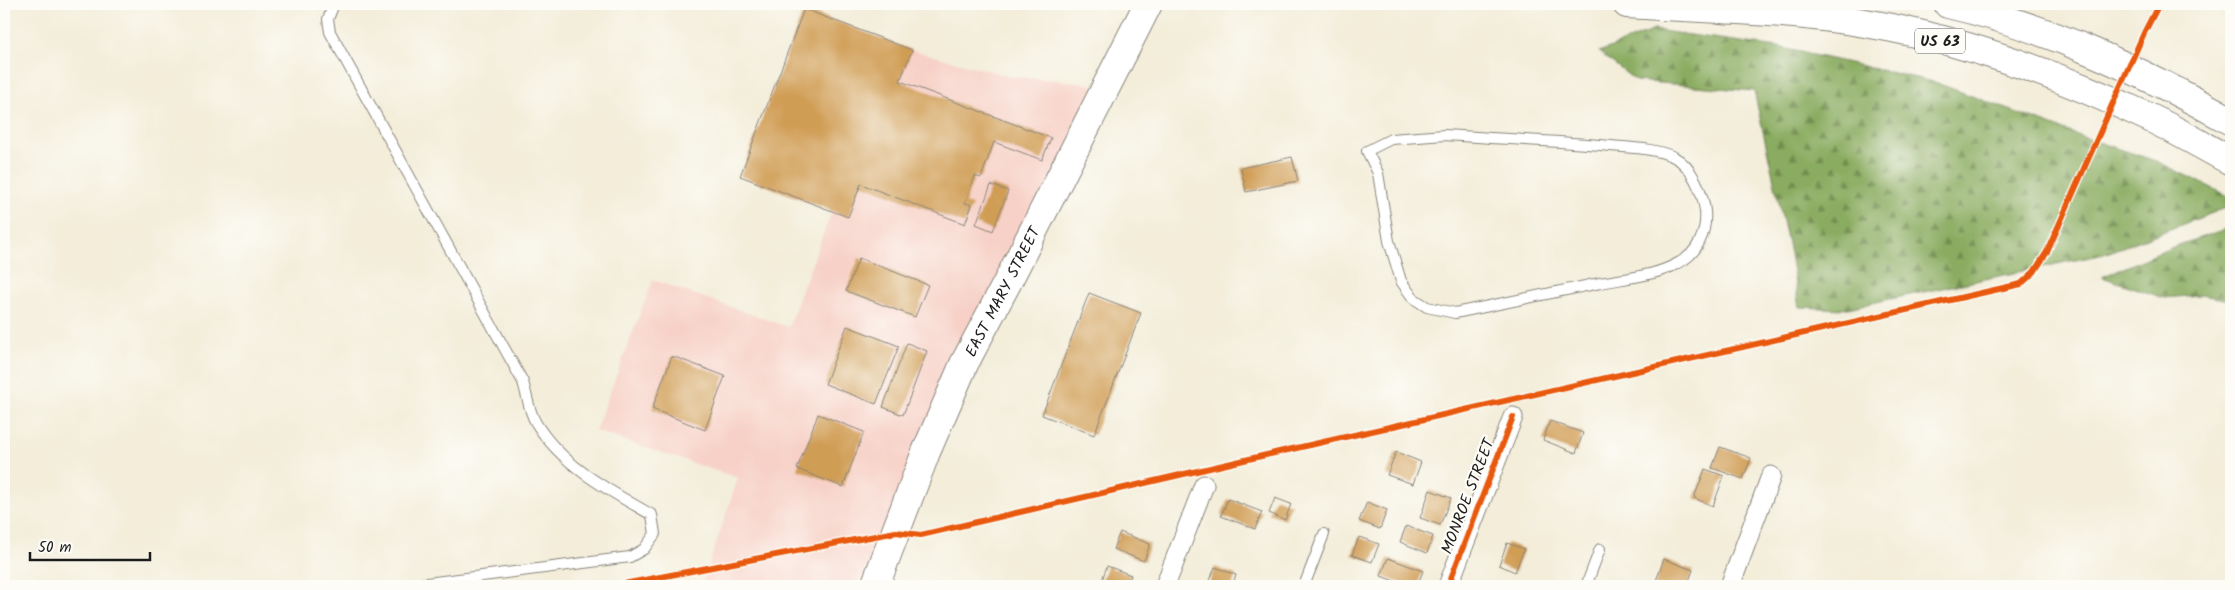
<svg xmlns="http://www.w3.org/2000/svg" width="2235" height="590" viewBox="0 0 2235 590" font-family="Kalam,sans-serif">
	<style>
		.built { fill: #f7d1c7 }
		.forest { fill: url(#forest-firs); stroke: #53643e }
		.building { fill: #d09d55 }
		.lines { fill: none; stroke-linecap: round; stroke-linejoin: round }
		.service-casing { stroke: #88847a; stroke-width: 12 }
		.minor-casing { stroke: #88847a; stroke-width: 21 }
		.secondary-casing { stroke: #88847a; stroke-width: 30 }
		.trunk-casing { stroke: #88847a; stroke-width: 30 }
		.service { stroke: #fff; stroke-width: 10 }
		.minor { stroke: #fff; stroke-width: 19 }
		.secondary { stroke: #fff; stroke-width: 28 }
		.trunk { stroke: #fff; stroke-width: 28 }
		.cycleway-casing { stroke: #fdfcf7; stroke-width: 9 }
		.cycleway { stroke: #e8590c; stroke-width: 6 }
		.labels { text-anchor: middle; stroke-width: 4.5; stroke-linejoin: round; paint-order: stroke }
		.shield { fill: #fdfcf7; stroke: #605f5e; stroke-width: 1 }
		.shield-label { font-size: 15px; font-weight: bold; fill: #1c1c1c }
		.street-label { font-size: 16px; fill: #1c1c1c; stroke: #fdfcf7 }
	</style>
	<defs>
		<pattern id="forest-firs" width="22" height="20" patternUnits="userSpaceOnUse" patternTransform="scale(1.25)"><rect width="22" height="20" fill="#8aac60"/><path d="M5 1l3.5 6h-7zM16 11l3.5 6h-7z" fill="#708b4e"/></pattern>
	</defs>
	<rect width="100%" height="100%" fill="#fdfcf7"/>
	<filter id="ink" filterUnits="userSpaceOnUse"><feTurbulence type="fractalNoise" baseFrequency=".02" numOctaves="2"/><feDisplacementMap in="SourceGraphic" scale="10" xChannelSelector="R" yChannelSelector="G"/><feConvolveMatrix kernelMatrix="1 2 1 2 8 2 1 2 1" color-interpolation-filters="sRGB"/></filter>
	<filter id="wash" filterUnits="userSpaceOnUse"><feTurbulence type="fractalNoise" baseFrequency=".0096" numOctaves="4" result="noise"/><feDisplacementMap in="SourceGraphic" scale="20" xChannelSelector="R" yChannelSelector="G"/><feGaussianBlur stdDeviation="1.12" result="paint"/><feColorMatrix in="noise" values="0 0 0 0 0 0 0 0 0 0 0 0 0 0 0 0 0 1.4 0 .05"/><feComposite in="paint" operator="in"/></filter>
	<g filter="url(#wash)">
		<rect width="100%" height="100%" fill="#f3edd9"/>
		<path class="built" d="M804 9 912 50 1012 77 1080 82 1105 89 875 586H702L738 478 595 431 653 280 788 327 832 211 740 176Z"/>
		<g class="forest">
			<path d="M1654 30 1778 47 1934 82 2080 136 2156 161 2231 197V206L2104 254 1843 309 1799 307 1789 248 1754 91 1636 81 1599 52Z"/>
			<path d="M2231 227V300L2200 295 2164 298 2102 277 2173 247Z"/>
		</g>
		<g id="blocks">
			<g class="building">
				<path d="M804 9 912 50 900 81 1051 138 1042 160 994 142 981 178 975 176 965 203 972 205 965 224 861 184 848 217 740 176Z"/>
				<path d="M1292 157 1298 181 1246 192 1241 168Z"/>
				<path d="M991 185 1008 191 993 231 976 224Z"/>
				<path d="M859 258 928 285 915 317 846 291Z"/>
				<path d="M1089 293 1141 313 1094 435 1042 415Z"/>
				<path d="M847 326 899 346 876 404 825 384Z"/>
				<path d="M907 343 927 351 903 415 883 407Z"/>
				<path d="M672 356 725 376 705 430 652 409Z"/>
				<path d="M818 414 864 432 843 487 797 469Z"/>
				<path d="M1550 421 1583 433 1576 453 1543 440Z"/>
				<path d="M1720 447 1751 458 1743 479 1712 468Z"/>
				<path d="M1396 452 1421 462 1413 484 1387 475Z"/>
				<path d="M1705 469 1724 476 1713 506 1694 498Z"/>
				<path d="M1430 490 1451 498 1440 525 1420 518Z"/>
				<path d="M1275 498 1291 504 1285 520 1269 513Z"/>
				<path d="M1228 499 1262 512 1255 529 1221 516Z"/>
				<path d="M1367 502 1387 510 1380 529 1359 521Z"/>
				<path d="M1406 526 1433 536 1427 553 1400 542Z"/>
				<path d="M1120 532 1150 544 1144 561 1113 549Z"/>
				<path d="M1359 537 1379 544 1372 562 1352 555Z"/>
				<path d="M1507 543 1524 549 1515 572 1499 565Z"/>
				<path d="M1388 558 1423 571 1417 586H1408L1381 576Z"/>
				<path d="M1664 559 1693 570 1687 586H1654Z"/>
				<path d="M1107 566 1131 575 1127 586H1110L1101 583Z"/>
				<path d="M1215 567 1236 575 1232 586H1208Z"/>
			</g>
		</g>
	</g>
	<g filter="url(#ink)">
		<use href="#blocks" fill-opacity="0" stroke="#88847a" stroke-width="1"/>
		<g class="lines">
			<g class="service-casing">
				<g id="service">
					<path d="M334 4 328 19 330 32 523 382C527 395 529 412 536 423 562 466 610 491 652 515L655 534 644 549 630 557 404 586"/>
					<path d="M1445 135C1501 139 1556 141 1611 146 1631 148 1655 148 1674 157 1692 166 1703 193 1705 211 1707 231 1698 253 1680 262 1657 276 1626 278 1600 283 1552 293 1504 303 1455 313L1427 307 1413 298 1401 281 1389 241 1378 173 1367 151 1391 139Z"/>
					<path d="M1304 586 1324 534"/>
					<path d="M1586 586 1600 549"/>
				</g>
			</g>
			<g class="minor-casing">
				<g id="minor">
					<path d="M1165 586 1204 485"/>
					<path d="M1448 586 1513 417"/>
					<path d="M1730 586 1771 476"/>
				</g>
			</g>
			<g class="secondary-casing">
				<g id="secondary">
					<path id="s1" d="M875 586 926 452 964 364 1007 283 1148 4"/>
				</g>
			</g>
			<g class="trunk-casing">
				<g id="trunk">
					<path d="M1627 4C1706 9 1787 10 1865 23 1961 39 2059 75 2148 117 2176 130 2203 146 2231 161"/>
					<path d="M1948 4C2048 27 2142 71 2231 121"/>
				</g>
			</g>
			<use href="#service" class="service"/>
			<use href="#minor" class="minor"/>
			<use href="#secondary" class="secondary"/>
			<use href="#trunk" class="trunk"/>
			<g class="cycleway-casing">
				<g id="cycleway">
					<path d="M613 586 896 532 921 535 1279 452 2021 284 2034 272 2047 252 2144 33 2159 4"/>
					<path d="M1448 586 1513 417"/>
				</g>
			</g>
			<use href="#cycleway" class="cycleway"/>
		</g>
	</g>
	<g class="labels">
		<rect class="shield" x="1915" y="28.5" width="50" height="25" rx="4"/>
		<g class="shield-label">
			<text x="1940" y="46">US 63</text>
		</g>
		<g class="street-label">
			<text dy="6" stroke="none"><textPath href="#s1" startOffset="321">EAST MARY STREET</textPath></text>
			<text transform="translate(1467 496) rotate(-69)" y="6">MONROE STREET</text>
		</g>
	</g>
	<rect width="2235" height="590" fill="none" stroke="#fdfcf7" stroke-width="20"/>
	<path d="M30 552v8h120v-8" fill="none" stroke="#1c1c1c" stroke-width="2.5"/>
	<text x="38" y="552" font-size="15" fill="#1c1c1c" stroke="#fdfcf7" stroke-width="4" paint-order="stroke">50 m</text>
</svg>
